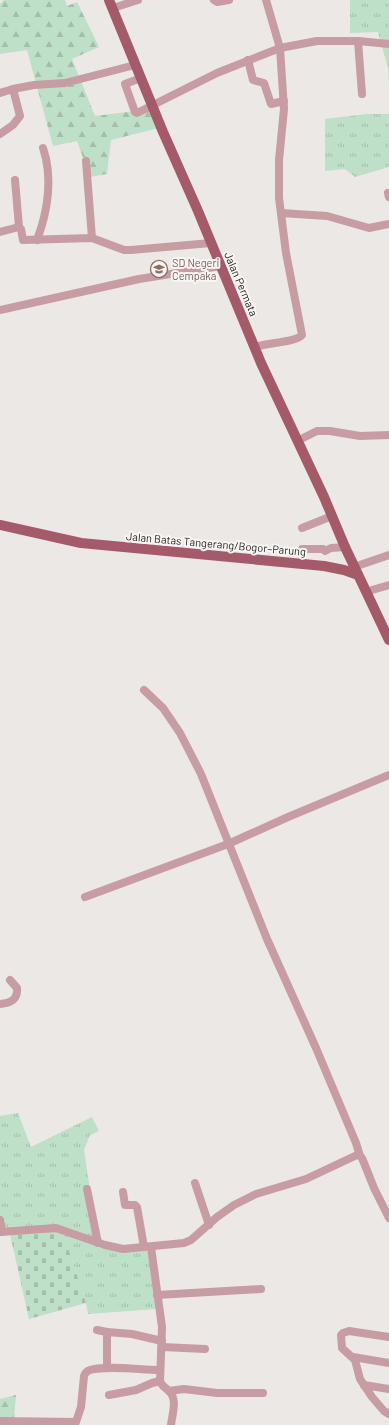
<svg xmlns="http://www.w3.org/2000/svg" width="389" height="1425" viewBox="0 0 389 1425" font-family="Barlow,sans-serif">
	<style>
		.grass { fill: url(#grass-tufts) }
		.forest { fill: url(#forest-firs) }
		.cemetery { fill: url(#cemetery-stones) }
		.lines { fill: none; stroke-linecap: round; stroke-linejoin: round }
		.minor { stroke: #c79ca3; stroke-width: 8 }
		.major { stroke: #a55a69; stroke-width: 10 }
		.labels { text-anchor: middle; stroke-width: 4; stroke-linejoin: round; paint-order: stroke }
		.education-label { font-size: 11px; fill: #785e54; stroke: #f8f5f3; text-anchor: start }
		.street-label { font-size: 11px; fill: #1f1e1d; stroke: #f8f5f3 }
	</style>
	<defs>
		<pattern id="grass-tufts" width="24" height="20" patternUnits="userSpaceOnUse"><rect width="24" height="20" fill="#bedfc8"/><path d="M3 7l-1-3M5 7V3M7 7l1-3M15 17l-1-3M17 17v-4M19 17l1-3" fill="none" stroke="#a3bfab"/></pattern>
		<pattern id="forest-firs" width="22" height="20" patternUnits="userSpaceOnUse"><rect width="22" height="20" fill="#bedfc8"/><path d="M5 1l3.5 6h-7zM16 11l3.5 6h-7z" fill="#a3bfab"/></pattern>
		<pattern id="cemetery-stones" width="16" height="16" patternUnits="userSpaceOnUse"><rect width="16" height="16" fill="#bedfc8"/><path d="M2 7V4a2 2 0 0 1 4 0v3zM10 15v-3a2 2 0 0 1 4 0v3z" fill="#a3bfab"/></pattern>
	</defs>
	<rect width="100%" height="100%" fill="#ebe8e6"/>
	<g class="grass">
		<path d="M350 0H389V85L388 68 378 32 350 33Z"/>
		<path d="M367 114H389V167L355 177 345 169 325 171V119Z"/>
		<path d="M18 1113 31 1147 92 1117 99 1131 90 1135 84 1150 99 1248 148 1251 156 1309 88 1314 86 1303 62 1229 0 1234V1116Z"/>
	</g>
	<g class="forest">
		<path d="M4 0H65L67 6 77 2 99 47 72 59 95 116 151 109 159 128 111 140 107 174 90 177 77 141 53 146 27 50 0 54V4Z"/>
		<path d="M16 1395 14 1418 0 1425V1399Z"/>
	</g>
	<path class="cemetery" d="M62 1229 86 1303 29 1319 10 1234Z"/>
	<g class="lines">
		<g class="minor">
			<path d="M214 0 217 2 229 0"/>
			<path d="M113 8 138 0"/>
			<path d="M358 41 362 94"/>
			<path d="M248 60 253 80 264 83 271 104 284 101"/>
			<path d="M141 78 125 84 135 112 137 113 217 73 280 48 317 41H358L389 44"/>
			<path d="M0 93 13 89 34 85 65 83 135 65"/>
			<path d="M0 134 13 125 20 116 13 89"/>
			<path d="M86 161 92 238"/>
			<path d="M15 180 19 227"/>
			<path d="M388 193 389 197"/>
			<path d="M281 213 327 216 369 228 389 224"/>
			<path d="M0 232 19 227 21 229 23 240 92 238 124 250H131L211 243"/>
			<path d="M37 240C48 211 53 177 43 148"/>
			<path d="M0 310 139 279 221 266"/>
			<path d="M255 347C266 343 297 342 302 335L286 253 279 198V160L284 109 280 48 266 0"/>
			<path d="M297 441 317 431H330L360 436 389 435"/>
			<path d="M302 528 332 516"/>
			<path d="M302 549H323L325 551 331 548 345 547"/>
			<path d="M354 567 389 555"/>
			<path d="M367 594 372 590 389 585"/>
			<path d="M144 690 163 708 180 733 201 774 267 939 316 1048 356 1143 360 1156"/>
			<path d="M85 897 228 844 288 817 389 775"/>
			<path d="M0 1004C10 1003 18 1000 17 988L10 980"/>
			<path d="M195 1183 209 1225"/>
			<path d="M87 1189 98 1243"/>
			<path d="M123 1192 125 1205H135L137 1207 144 1247"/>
			<path d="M0 1220 2 1232"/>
			<path d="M0 1232 56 1228 105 1245 123 1249 184 1243 191 1240 217 1217 234 1205 256 1194 306 1179 357 1155 360 1156 362 1158 374 1188 389 1218"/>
			<path d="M151 1247 162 1327 160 1381C162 1387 165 1387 169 1391 178 1399 172 1415 171 1425"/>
			<path d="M157 1295 261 1289"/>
			<path d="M97 1330 107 1332"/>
			<path d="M389 1337 349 1331 343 1333 341 1335 342 1348 355 1360 360 1379 372 1397 384 1411 389 1414"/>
			<path d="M162 1347 205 1349"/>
			<path d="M353 1357 389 1363"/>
			<path d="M107 1368V1332L132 1334 162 1341"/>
			<path d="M364 1385 389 1389"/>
			<path d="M169 1391 184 1389 217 1393H263"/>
			<path d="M109 1395 136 1390 152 1383 160 1381"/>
			<path d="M0 1421 76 1422 81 1407 84 1376C85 1373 87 1371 90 1370 109 1365 140 1370 160 1370"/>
		</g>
		<g class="major">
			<path d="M109 0 163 132 198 211 261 363 324 497 345 547 389 640"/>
			<path d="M0 525 81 543 324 566 344 570 358 575"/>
		</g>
	</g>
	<defs>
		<g id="school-ring" transform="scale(0.9)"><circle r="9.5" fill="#f8f5f3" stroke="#8d6e63" stroke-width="1.5"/><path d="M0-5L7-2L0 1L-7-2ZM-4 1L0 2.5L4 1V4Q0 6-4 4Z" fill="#8d6e63"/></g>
	</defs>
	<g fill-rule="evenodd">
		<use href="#school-ring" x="159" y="269"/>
	</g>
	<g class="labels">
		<g class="education-label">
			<text x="172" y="267">SD Negeri<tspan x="172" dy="13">Cempaka</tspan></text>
		</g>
		<g class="street-label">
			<text transform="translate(241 284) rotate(67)" y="4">Jalan Permata</text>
			<text transform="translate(216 544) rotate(5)" y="4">Jalan Batas Tangerang/Bogor–Parung</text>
		</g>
	</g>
</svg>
